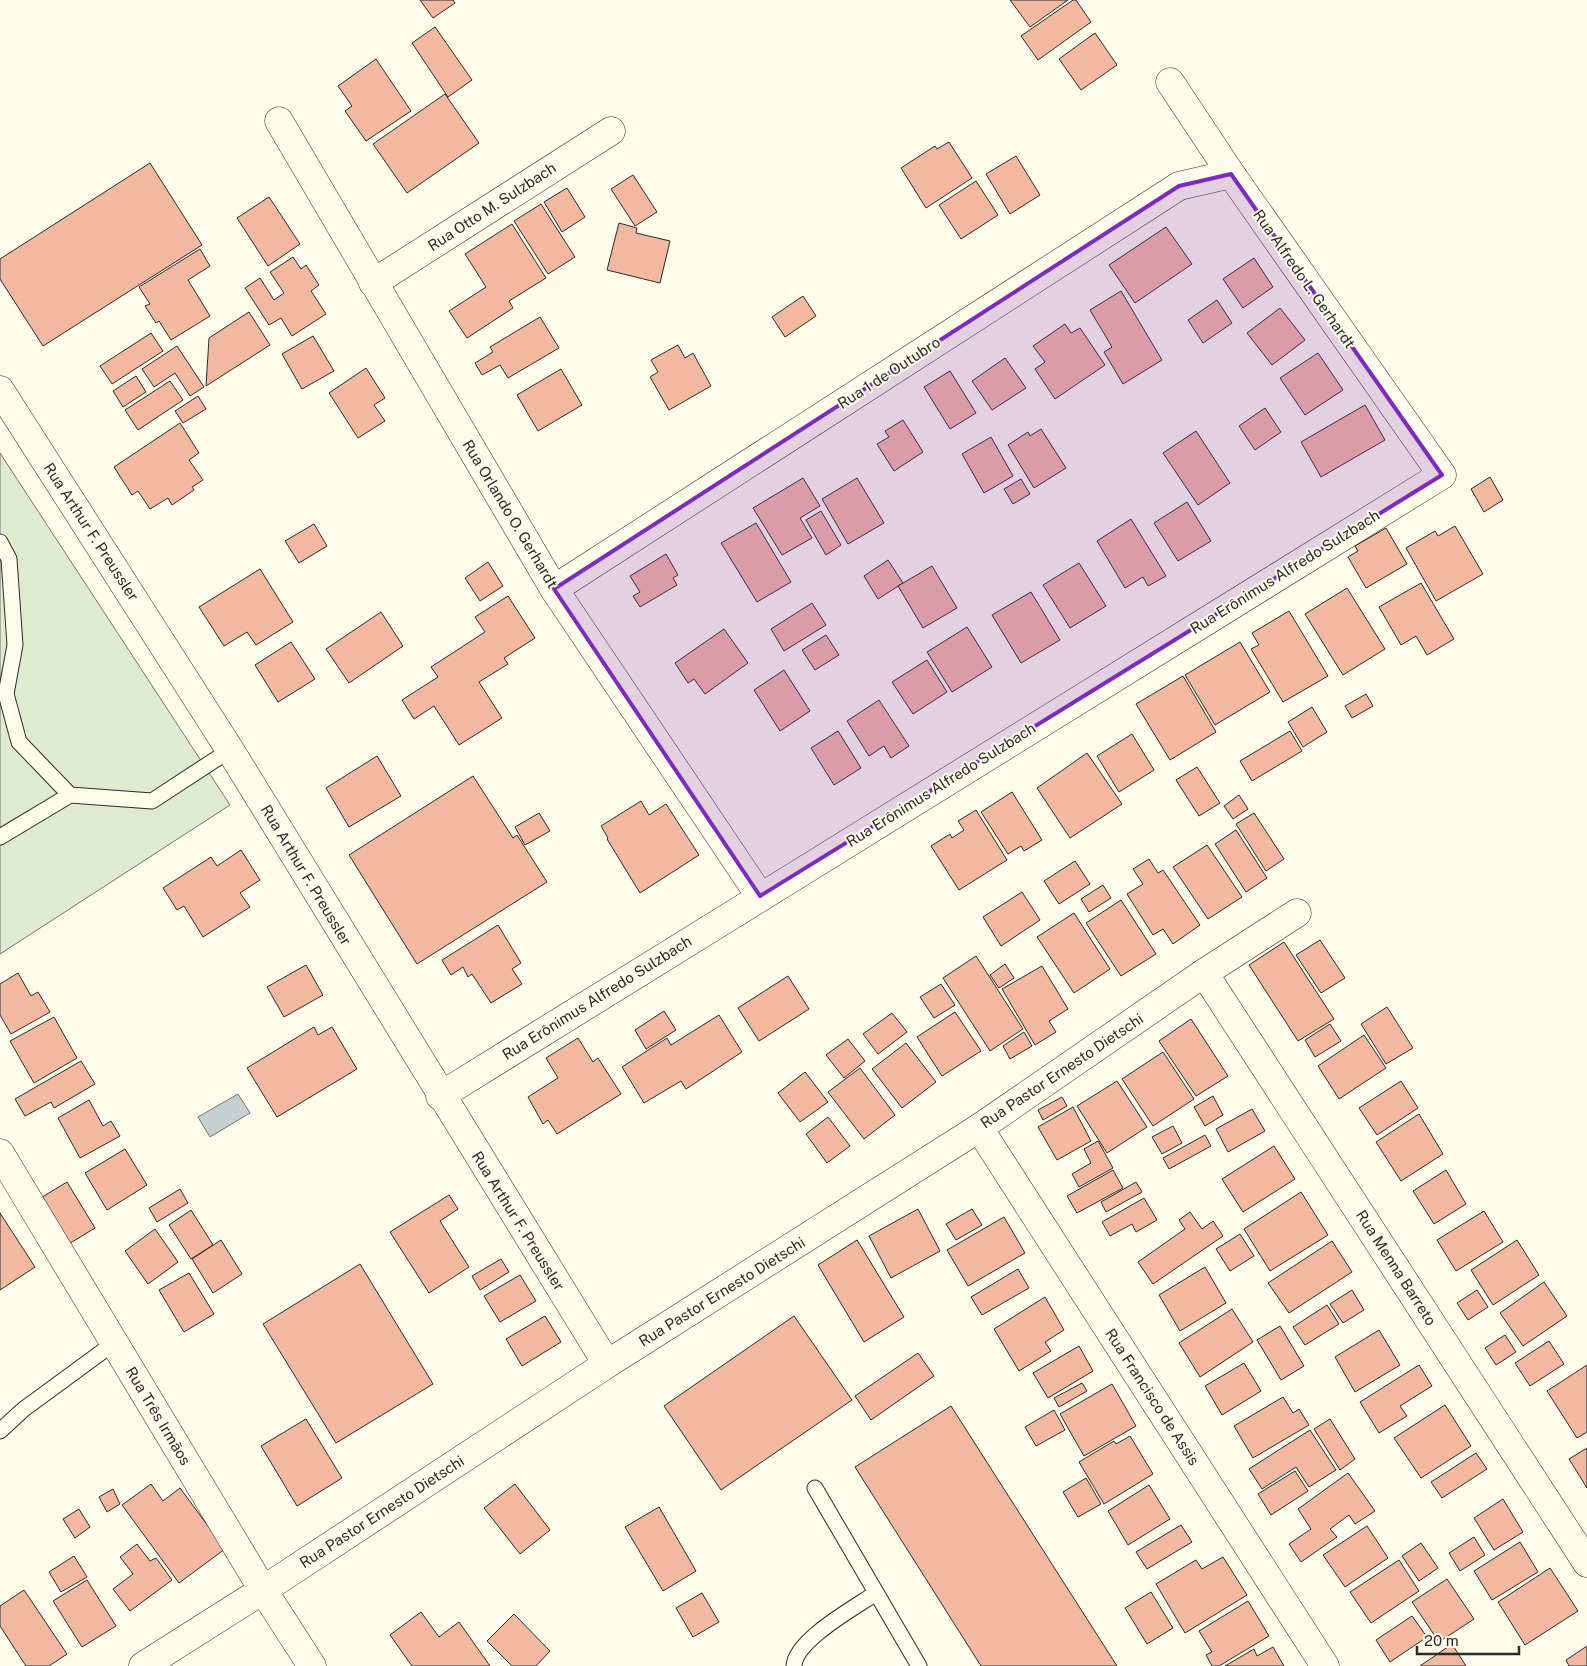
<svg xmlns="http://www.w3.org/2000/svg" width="1587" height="1666" viewBox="0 0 1587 1666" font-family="'Public Sans',sans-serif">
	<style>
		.green { fill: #deebd1; stroke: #74746e }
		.water { fill: #c7d0d0; stroke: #74746e }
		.building { fill: #f2b8a0; stroke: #2b2b2b }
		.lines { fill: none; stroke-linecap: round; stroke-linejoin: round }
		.lane-casing { stroke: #2b2b2b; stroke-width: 17 }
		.street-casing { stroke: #2b2b2b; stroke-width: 29 }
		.secondary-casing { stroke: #2b2b2b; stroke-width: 29 }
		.lane { stroke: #fdfbea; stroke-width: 15 }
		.street { stroke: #fdfbea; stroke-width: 28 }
		.secondary { stroke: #fdfbea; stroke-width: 28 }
		.marked { fill: #7b2cbf; fill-opacity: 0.2; stroke: #7b2cbf; stroke-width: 4; stroke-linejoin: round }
		.labels { text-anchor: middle; stroke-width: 4; stroke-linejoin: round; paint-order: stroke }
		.street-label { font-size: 15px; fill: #2b2b2b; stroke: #fdfbea }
	</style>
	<rect width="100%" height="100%" fill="#fdfbea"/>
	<path class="green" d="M0 453 230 805 0 954Z"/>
	<path class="water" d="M238 1094 250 1113 210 1137 198 1117Z"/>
	<g class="building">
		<path d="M420 0H453L455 3 433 18Z"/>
		<path d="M1010 0H1068L1030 27Z"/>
		<path d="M1073 0H1076L1091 22 1038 60 1021 36Z"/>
		<path d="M435 27 472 80 448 97 412 43Z"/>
		<path d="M1095 33 1117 65 1081 90 1059 59Z"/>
		<path d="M376 59 411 111 366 141 345 111 352 106 338 86Z"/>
		<path d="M445 94 479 143 407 193 373 144Z"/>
		<path d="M949 142 972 178 926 208 901 168 935 146 937 149Z"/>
		<path d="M1016 156 1040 195 1010 214 986 174Z"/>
		<path d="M150 163 202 245 43 346 0 279V259Z"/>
		<path d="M633 175 657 212 635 226 611 189Z"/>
		<path d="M976 181 998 215 961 239 939 205Z"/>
		<path d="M567 188 585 217 562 232 544 202Z"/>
		<path d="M269 197 300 244 268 266 237 218Z"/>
		<path d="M541 204 575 257 548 274 514 221Z"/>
		<path d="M619 223 637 228 636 233 670 241 660 283 607 270Z"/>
		<path d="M512 224 546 278 509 301 513 308 467 338 449 311 486 287 465 254Z"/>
		<path d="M1166 227 1192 264 1135 303 1109 265Z"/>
		<path d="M200 249 210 266 188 280 210 316 171 340 159 321 156 323 145 306 150 304 139 287Z"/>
		<path d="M293 257 301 269 306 265 319 285 311 291 326 314 292 336 281 318 269 325 245 288 260 278 274 300 284 293 270 272Z"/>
		<path d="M1254 258 1273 287 1243 308 1223 279Z"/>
		<path d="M1121 291 1162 360 1123 384 1104 352 1112 347 1090 310Z"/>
		<path d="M803 296 816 316 785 337 772 317Z"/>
		<path d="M1217 300 1232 323 1203 343 1188 320Z"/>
		<path d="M1280 308 1305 340 1272 365 1247 333Z"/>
		<path d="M249 312 270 345 206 386 209 338Z"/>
		<path d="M540 317 559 348 508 378 500 365 482 375 475 363 493 352 490 347Z"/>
		<path d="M1065 324 1071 333 1080 328 1105 365 1055 399 1035 369 1045 362 1033 346Z"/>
		<path d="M151 333 163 351 112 384 100 366Z"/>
		<path d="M313 336 334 371 302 389 282 354Z"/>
		<path d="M678 345 685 358 693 353 711 386 669 410 650 377 658 372 651 360Z"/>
		<path d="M177 346 204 387 190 396 175 373 154 387 142 369Z"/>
		<path d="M1318 353 1343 390 1305 415 1280 378Z"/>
		<path d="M1005 358 1026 388 992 410 972 381Z"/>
		<path d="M366 368 385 398 374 405 385 421 358 438 329 393Z"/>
		<path d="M561 369 582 405 538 431 517 395Z"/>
		<path d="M950 371 976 413 950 429 924 387Z"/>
		<path d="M136 376 146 392 123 407 113 391Z"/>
		<path d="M170 381 183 400 138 430 125 410Z"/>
		<path d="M198 396 206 409 183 423 175 411Z"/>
		<path d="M1365 405 1385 440 1321 477 1301 442Z"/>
		<path d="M1265 408 1281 432 1255 450 1239 426Z"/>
		<path d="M903 420 923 452 894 471 877 444 889 437 885 431Z"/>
		<path d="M180 423 199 453 189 460 203 480 192 487 194 490 172 505 168 498 150 509 138 491 132 495 114 467Z"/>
		<path d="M1041 429 1066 468 1034 488 1008 445 1028 432 1030 436Z"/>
		<path d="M1196 431 1230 483 1198 505 1163 453Z"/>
		<path d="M991 437 1013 476 984 493 962 454Z"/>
		<path d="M1490 477 1503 500 1484 512 1471 489Z"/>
		<path d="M803 478 820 506 800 518 812 538 782 555 753 508Z"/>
		<path d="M857 478 884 523 848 544 822 499Z"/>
		<path d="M1021 479 1030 494 1013 504 1004 489Z"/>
		<path d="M1187 502 1211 541 1178 561 1154 523Z"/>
		<path d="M821 511 841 545 826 555 806 520Z"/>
		<path d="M1131 519 1166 576 1148 586 1143 577 1125 588 1097 541Z"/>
		<path d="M756 523 791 582 757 602 721 543Z"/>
		<path d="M314 524 327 546 299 563 285 541Z"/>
		<path d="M1455 526 1483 574 1436 601 1406 548 1435 531 1438 536Z"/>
		<path d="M1386 528 1407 564 1366 588 1348 557 1358 551 1355 546Z"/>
		<path d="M666 554 678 575 673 578 677 585 640 607 633 596 640 592 630 576Z"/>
		<path d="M888 560 903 583 878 599 864 576Z"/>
		<path d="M488 562 503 586 480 601 465 578Z"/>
		<path d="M1079 563 1106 606 1070 628 1043 585Z"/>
		<path d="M932 566 957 608 923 628 898 586Z"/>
		<path d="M260 569 293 622 256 645 247 632 224 646 199 607Z"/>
		<path d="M1421 583 1454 639 1427 655 1416 636 1401 645 1379 607Z"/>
		<path d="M1347 588 1385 649 1343 675 1305 614Z"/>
		<path d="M1031 592 1060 640 1021 663 992 615Z"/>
		<path d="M508 596 535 638 504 658 508 664 479 682 502 718 459 745 434 706 414 719 402 700 438 677 431 667 485 632 475 617Z"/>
		<path d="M812 603 826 625 784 651 771 629Z"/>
		<path d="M1289 611 1328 676 1283 702 1251 649 1259 645 1252 633Z"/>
		<path d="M381 612 403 646 349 683 326 649Z"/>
		<path d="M967 627 992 667 952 692 927 652Z"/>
		<path d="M724 629 748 663 705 694 694 679 688 683 675 663Z"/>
		<path d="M826 635 839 655 815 670 802 650Z"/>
		<path d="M291 642 315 679 278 702 255 665Z"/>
		<path d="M1240 642 1270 692 1215 725 1185 675Z"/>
		<path d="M927 660 947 692 913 714 892 682Z"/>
		<path d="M784 670 810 711 780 731 754 690Z"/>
		<path d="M1183 676 1216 732 1170 760 1136 704Z"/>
		<path d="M1366 694 1373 706 1352 718 1345 706Z"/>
		<path d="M879 700 909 746 891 758 884 746 869 756 847 721Z"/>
		<path d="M1312 707 1327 732 1303 747 1288 722Z"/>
		<path d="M838 731 861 768 834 785 811 748Z"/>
		<path d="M1290 731 1302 751 1252 781 1240 761Z"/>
		<path d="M1132 734 1154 770 1119 792 1097 756Z"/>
		<path d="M1087 753 1122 804 1070 838 1037 788Z"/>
		<path d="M377 756 401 796 349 827 326 788Z"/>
		<path d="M1197 767 1220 803 1199 816 1176 780Z"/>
		<path d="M473 776 513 838 517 835 547 882 417 964 349 855Z"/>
		<path d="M1012 792 1042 840 1024 851 1021 846 1008 854 981 812Z"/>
		<path d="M1239 795 1248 809 1233 819 1224 806Z"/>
		<path d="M641 801 649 815 666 804 699 855 640 893 607 839 608 838 601 826Z"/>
		<path d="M976 810 1007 860 959 890 931 846 950 834 952 838 964 830 958 821Z"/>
		<path d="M539 813 550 831 525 845 515 827Z"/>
		<path d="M1254 813 1284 859 1266 871 1236 824Z"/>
		<path d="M1236 830 1267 878 1246 892 1215 844Z"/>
		<path d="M1207 845 1242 897 1208 919 1173 867Z"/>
		<path d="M241 850 260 880 240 893 250 907 203 937 184 906 177 910 163 888 211 857 217 866Z"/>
		<path d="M1149 859 1158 873 1163 870 1200 925 1173 944 1163 929 1153 935 1127 894 1143 884 1133 869Z"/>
		<path d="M1075 861 1090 884 1059 904 1044 881Z"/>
		<path d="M1103 885 1111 898 1089 912 1081 899Z"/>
		<path d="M1022 892 1040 920 1001 946 983 917Z"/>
		<path d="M1121 900 1156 954 1121 976 1086 923Z"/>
		<path d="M1074 913 1110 969 1074 993 1037 937Z"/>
		<path d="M498 925 521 963 512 969 522 984 491 1003 472 974 468 977 463 967 451 975 442 960Z"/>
		<path d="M1320 940 1345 978 1321 993 1296 955Z"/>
		<path d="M1284 942 1334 1019 1298 1041 1249 965Z"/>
		<path d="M976 956 1023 1029 990 1051 943 978Z"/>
		<path d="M1005 964 1014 978 999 988 990 975Z"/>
		<path d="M306 965 323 995 284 1017 267 987Z"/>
		<path d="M1042 966 1068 1009 1049 1021 1056 1032 1035 1045 1002 989Z"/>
		<path d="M18 973 31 996 38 992 50 1012 11 1034 0 1015V984Z"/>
		<path d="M788 976 809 1009 759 1041 738 1008Z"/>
		<path d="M941 984 955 1005 934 1018 920 997Z"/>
		<path d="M1387 1007 1413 1048 1386 1064 1361 1024Z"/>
		<path d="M664 1011 676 1030 646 1049 635 1030Z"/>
		<path d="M955 1012 981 1051 942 1076 917 1037Z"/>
		<path d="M892 1013 907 1032 878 1054 863 1034Z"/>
		<path d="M719 1015 742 1052 686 1089 681 1081 644 1103 622 1067 667 1038 671 1045Z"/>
		<path d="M54 1017 77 1058 34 1083 10 1041Z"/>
		<path d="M1191 1019 1228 1076 1196 1096 1159 1041Z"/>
		<path d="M1330 1024 1341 1041 1315 1057 1305 1040Z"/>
		<path d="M314 1027 318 1035 332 1027 357 1069 277 1117 247 1068Z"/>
		<path d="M1024 1032 1032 1046 1010 1059 1003 1046Z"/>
		<path d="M1364 1035 1386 1068 1339 1099 1318 1066Z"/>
		<path d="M578 1038 593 1062 598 1058 621 1094 557 1134 548 1120 543 1124 528 1097 558 1078 546 1058Z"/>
		<path d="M848 1039 865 1061 844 1078 826 1055Z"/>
		<path d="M906 1043 936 1082 902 1108 872 1069Z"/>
		<path d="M1163 1052 1194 1099 1153 1126 1122 1079Z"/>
		<path d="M81 1061 95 1084 54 1108 51 1102 25 1116 15 1099Z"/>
		<path d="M860 1068 895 1115 864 1139 828 1092Z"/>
		<path d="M805 1072 828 1102 800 1122 778 1093Z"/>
		<path d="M1117 1081 1147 1127 1107 1153 1077 1106Z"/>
		<path d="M1401 1081 1418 1108 1377 1135 1359 1108Z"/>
		<path d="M1213 1096 1223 1115 1205 1126 1194 1107Z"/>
		<path d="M1062 1097 1067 1106 1043 1120 1038 1110Z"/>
		<path d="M89 1100 103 1126 111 1121 120 1136 80 1158 58 1118Z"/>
		<path d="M1073 1107 1091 1141 1057 1160 1038 1127Z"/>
		<path d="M1252 1109 1265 1131 1228 1152 1216 1129Z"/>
		<path d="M1419 1114 1443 1154 1401 1181 1376 1142Z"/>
		<path d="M828 1117 850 1146 827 1163 806 1134Z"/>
		<path d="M1173 1126 1182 1143 1162 1154 1152 1137Z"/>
		<path d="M1205 1135 1211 1146 1169 1169 1163 1158Z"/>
		<path d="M1098 1141 1113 1168 1079 1187 1072 1174 1091 1163 1084 1149Z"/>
		<path d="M1274 1146 1295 1179 1243 1212 1222 1179Z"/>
		<path d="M125 1149 147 1185 107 1210 85 1173Z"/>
		<path d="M1113 1170 1123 1188 1077 1213 1067 1196Z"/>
		<path d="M1446 1170 1466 1204 1434 1224 1413 1191Z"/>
		<path d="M67 1182 95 1228 67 1245 39 1199Z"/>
		<path d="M1136 1182 1142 1192 1106 1212 1101 1202Z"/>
		<path d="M180 1189 188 1203 157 1222 149 1208Z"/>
		<path d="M1301 1192 1328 1235 1270 1271 1244 1229Z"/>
		<path d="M449 1195 458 1209 440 1221 469 1267 429 1293 390 1232Z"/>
		<path d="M1144 1198 1157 1220 1136 1232 1132 1224 1110 1236 1102 1222Z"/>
		<path d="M918 1209 940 1251 891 1278 869 1236Z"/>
		<path d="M972 1209 982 1225 956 1240 946 1224Z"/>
		<path d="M191 1210 213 1245 191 1259 169 1225Z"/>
		<path d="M1484 1211 1503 1242 1456 1271 1437 1240Z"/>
		<path d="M1190 1212 1202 1229 1213 1221 1223 1236 1153 1284 1138 1262 1185 1229 1179 1220Z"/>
		<path d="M0 1213 35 1267 0 1290Z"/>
		<path d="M1004 1217 1025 1253 968 1286 947 1250Z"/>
		<path d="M155 1229 178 1262 148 1284 125 1251Z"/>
		<path d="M1240 1234 1254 1256 1230 1271 1216 1249Z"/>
		<path d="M221 1240 242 1274 213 1293 192 1259Z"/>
		<path d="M857 1240 904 1317 864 1342 818 1265Z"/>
		<path d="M1517 1240 1539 1275 1493 1305 1471 1270Z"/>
		<path d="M1332 1241 1352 1272 1289 1313 1268 1283Z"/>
		<path d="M501 1259 509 1272 480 1290 472 1276Z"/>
		<path d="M360 1264 433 1384 336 1443 263 1324Z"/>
		<path d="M1205 1267 1226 1303 1180 1331 1159 1295Z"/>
		<path d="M1018 1269 1029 1288 982 1315 971 1297Z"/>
		<path d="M189 1273 214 1314 184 1332 159 1290Z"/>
		<path d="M520 1275 536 1301 500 1322 484 1296Z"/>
		<path d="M1544 1282 1567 1316 1523 1346 1500 1313Z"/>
		<path d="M1352 1290 1364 1310 1343 1323 1330 1304Z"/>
		<path d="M1477 1290 1488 1307 1468 1320 1457 1303Z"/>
		<path d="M1045 1297 1064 1330 1045 1342 1051 1351 1019 1371 994 1329Z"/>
		<path d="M1327 1305 1339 1324 1305 1345 1293 1327Z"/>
		<path d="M1232 1309 1253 1342 1200 1377 1179 1343Z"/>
		<path d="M545 1316 561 1342 522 1366 506 1339Z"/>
		<path d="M794 1316 852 1400 721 1490 664 1406Z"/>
		<path d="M1280 1326 1304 1366 1281 1380 1257 1340Z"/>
		<path d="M1379 1330 1400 1365 1355 1392 1335 1357Z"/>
		<path d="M1505 1335 1516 1352 1496 1365 1485 1348Z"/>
		<path d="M1549 1341 1564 1364 1530 1386 1515 1363Z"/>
		<path d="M1079 1346 1093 1371 1048 1398 1033 1373Z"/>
		<path d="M918 1353 934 1376 871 1420 855 1396Z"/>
		<path d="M1244 1363 1261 1391 1222 1415 1205 1386Z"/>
		<path d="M1419 1365 1432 1386 1400 1406 1407 1416 1379 1433 1360 1402Z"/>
		<path d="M1587 1365V1432L1577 1438 1547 1391Z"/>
		<path d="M1082 1383 1087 1391 1059 1407 1054 1398Z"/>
		<path d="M1112 1384 1136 1426 1084 1456 1060 1414Z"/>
		<path d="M1283 1397 1293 1413 1299 1409 1309 1425 1253 1458 1234 1426Z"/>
		<path d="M1445 1405 1471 1446 1421 1478 1394 1438Z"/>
		<path d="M951 1406 1117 1666H981L855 1467Z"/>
		<path d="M1054 1410 1065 1430 1036 1446 1025 1427Z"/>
		<path d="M306 1419 342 1478 297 1506 261 1446Z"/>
		<path d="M1330 1419 1355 1459 1340 1470 1314 1429Z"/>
		<path d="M1310 1430 1336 1470 1309 1487 1296 1467 1262 1489 1249 1469Z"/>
		<path d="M1130 1436 1153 1474 1104 1504 1079 1462 1114 1441 1116 1444Z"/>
		<path d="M1587 1448V1488L1569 1459Z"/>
		<path d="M1476 1453 1487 1469 1442 1498 1431 1482Z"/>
		<path d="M1295 1471 1308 1491 1271 1515 1258 1494Z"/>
		<path d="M1348 1473 1375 1511 1355 1524 1349 1515 1330 1529 1337 1537 1301 1562 1289 1544 1311 1529 1298 1509Z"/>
		<path d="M1086 1478 1101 1504 1078 1517 1063 1492Z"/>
		<path d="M151 1484 163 1501 180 1488 225 1549 179 1583 122 1505Z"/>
		<path d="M515 1484 550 1530 520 1554 484 1508Z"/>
		<path d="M1149 1485 1170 1519 1128 1545 1108 1511Z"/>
		<path d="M113 1489 120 1504 107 1512 99 1497Z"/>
		<path d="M1503 1499 1523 1532 1494 1550 1474 1518Z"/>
		<path d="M659 1507 696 1571 663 1591 625 1527Z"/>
		<path d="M79 1509 90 1527 75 1538 63 1519Z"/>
		<path d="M1181 1525 1192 1542 1147 1569 1136 1552Z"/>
		<path d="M1367 1526 1388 1558 1345 1587 1323 1555Z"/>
		<path d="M1474 1537 1485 1555 1460 1571 1449 1553Z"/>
		<path d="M1520 1542 1538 1572 1492 1600 1474 1571Z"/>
		<path d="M1421 1543 1438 1568 1419 1581 1402 1556Z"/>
		<path d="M137 1544 150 1561 156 1558 172 1580 130 1611 113 1589 133 1574 120 1557Z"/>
		<path d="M74 1556 87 1577 61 1592 49 1572Z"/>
		<path d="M1223 1557 1247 1595 1185 1633 1156 1584 1196 1560 1202 1569Z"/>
		<path d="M1399 1560 1419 1591 1371 1623 1350 1592Z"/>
		<path d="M1550 1568 1578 1611 1525 1645 1498 1602Z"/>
		<path d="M1447 1579 1474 1619 1439 1642 1412 1602Z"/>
		<path d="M87 1580 116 1626 82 1647 53 1601Z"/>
		<path d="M24 1590 67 1654 49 1666H26L0 1626V1606Z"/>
		<path d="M1151 1592 1173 1628 1147 1644 1125 1608Z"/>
		<path d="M702 1593 719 1622 693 1637 676 1608Z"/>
		<path d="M1248 1601 1269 1636 1219 1666H1212L1206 1655 1212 1652 1199 1631Z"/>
		<path d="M421 1612 439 1637 459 1622 490 1666H412L390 1635Z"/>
		<path d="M514 1614 550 1651 536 1666H512L487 1641Z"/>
		<path d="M1412 1616 1427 1637 1390 1662 1376 1640Z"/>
		<path d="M1452 1644 1466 1666H1420Z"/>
		<path d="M1587 1646V1666H1569L1566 1660Z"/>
		<path d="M1273 1647 1284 1666H1225L1254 1649 1257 1656Z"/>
	</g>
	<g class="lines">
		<g class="lane-casing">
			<g id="lane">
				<path d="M0 542 9 559 15 645 6 694 19 742 70 795 152 801 230 750"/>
				<path d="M0 837 70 795"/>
				<path d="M0 1431 24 1409 114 1343"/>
				<path d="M815 1488 919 1666"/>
				<path d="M794 1666C795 1640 856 1607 876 1593"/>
			</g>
		</g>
		<g class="street-casing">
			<g id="street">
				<path d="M279 121 554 589 760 896"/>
				<path d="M373 283 611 131"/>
				<path d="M554 589 1179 186 1231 174"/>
				<path d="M1204 973 1587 1563"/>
				<path d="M440 1096 1442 475 1231 174 1170 82"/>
				<path d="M979 1128 1325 1666"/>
				<path d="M0 1153 263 1590 143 1666"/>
				<path d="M607 1364 979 1128 1204 973 1297 913"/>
			</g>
		</g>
		<g class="secondary-casing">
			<path id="secondary" d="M0 390 230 750 607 1364 263 1590 312 1666"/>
		</g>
		<use href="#lane" class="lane"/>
		<use href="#street" class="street"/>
		<use href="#secondary" class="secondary"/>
	</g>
	<path class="marked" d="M1231 174 1442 475 760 896 554 589 1179 186Z"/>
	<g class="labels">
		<g class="street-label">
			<text transform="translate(492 207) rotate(-33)" y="5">Rua Otto M. Sulzbach</text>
			<text transform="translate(1304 279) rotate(55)" y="5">Rua Alfredo L. Gerhardt</text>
			<text transform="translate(889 373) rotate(-33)" y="5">Rua 1 de Outubro</text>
			<text transform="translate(510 514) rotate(59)" y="5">Rua Orlando O. Gerhardt</text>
			<text transform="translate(91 532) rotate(57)" y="5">Rua Arthur F. Preussler</text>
			<text transform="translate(1285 572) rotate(-32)" y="5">Rua Erônimus Alfredo Sulzbach</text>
			<text transform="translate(941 785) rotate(-32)" y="5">Rua Erônimus Alfredo Sulzbach</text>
			<text transform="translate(306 875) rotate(59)" y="5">Rua Arthur F. Preussler</text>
			<text transform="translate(597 998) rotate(-32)" y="5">Rua Erônimus Alfredo Sulzbach</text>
			<text transform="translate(1062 1071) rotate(-34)" y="5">Rua Pastor Ernesto Dietschi</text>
			<text transform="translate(518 1221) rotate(58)" y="5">Rua Arthur F. Preussler</text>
			<text transform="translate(1396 1268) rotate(57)" y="5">Rua Menna Barreto</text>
			<text transform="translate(722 1292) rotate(-32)" y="5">Rua Pastor Ernesto Dietschi</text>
			<text transform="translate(1152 1397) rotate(57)" y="5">Rua Francisco de Assis</text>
			<text transform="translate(158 1416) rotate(59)" y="5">Rua Três Irmãos</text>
			<text transform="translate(382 1512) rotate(-33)" y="5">Rua Pastor Ernesto Dietschi</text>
		</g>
	</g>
	<path d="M1417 1646v8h102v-8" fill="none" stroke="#2b2b2b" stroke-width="2.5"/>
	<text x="1424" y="1646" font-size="15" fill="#2b2b2b" stroke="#fdfbea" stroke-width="4" paint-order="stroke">20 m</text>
</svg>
